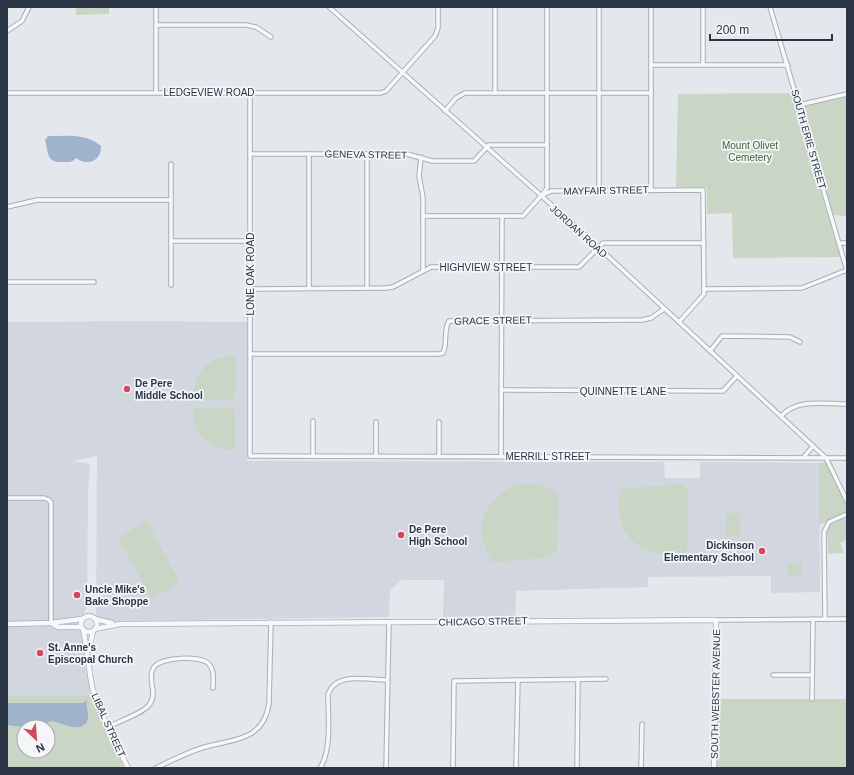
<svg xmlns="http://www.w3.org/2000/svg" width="854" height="775" viewBox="0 0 854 775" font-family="Arial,sans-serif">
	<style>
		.built { fill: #d2d6de }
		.green { fill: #c9d6c5; fill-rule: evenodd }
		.water { fill: #9fb4cc }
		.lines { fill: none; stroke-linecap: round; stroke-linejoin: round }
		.minor-casing { stroke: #a9aeb7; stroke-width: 5.5 }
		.tertiary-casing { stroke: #a9aeb7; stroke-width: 6 }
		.minor { stroke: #f7f8fa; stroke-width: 3.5 }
		.tertiary { stroke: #f7f8fa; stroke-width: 4.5 }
		.poi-dot { fill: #d1495b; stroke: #f4f6f9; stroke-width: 1.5 }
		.labels { text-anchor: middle; stroke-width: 3.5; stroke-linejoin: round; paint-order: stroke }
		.street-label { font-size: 10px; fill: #2b3445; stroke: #f4f6f9 }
		.park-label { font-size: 10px; fill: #3f6138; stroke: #f4f6f9 }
		.poi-label { font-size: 10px; font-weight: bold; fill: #2b3445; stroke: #f4f6f9; text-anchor: start }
	</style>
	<rect width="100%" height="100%" fill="#e4e7ec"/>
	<path class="built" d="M143 321 247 322V461L664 462 665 478H700V462L819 463 820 592 771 593V576L648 577V587L516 591 515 616 443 617 444 580H402L390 590 389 617 106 621 99 618 96 614 97 456 72 461 89 464 90 468 88 494 87 606 84 613 79 617 78 627 83 638 85 666 91 695 7 696V322Z"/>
	<g class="green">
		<path d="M76 7H109V14L76 15Z"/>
		<path d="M792 93 840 257 733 258 732 213 707 214V187H676L678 94Z"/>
		<path d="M847 94V216L831 215 799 105Z"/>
		<path d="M228 356 236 357 235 397 232 399 193 401C192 376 204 361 228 356Z"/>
		<path d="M193 408H233L235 411V450C209 450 193 435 193 408Z"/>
		<path d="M827 462 847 507V512L819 525V463Z"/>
		<path d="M520 484H536L558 492 557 551 548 558 492 562C489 556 485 549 483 542 476 515 495 491 520 484Z"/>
		<path d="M683 484 689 490 687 552C676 553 666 555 656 553 625 547 614 516 620 489Z"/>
		<path d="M726 513H741L740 537 725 536Z"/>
		<path d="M847 517V540L840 543 844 553 828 554 827 526Z"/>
		<path d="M147 521 180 583 151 598 118 537Z"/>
		<path d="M787 563H802L801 575 793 577 787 574Z"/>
		<path d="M91 695 124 768H7V696ZM24 727H48V751H24Z"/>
		<path d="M715 699H847V768H714Z"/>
	</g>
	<g class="water">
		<path d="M48 136C66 136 86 133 101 146 102 160 88 167 76 158 73 162 70 162 65 162 46 163 49 155 45 140Z"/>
		<path d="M87 699C85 706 89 711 88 718 84 736 61 722 51 721 36 729 23 727 7 725V703H83Z"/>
	</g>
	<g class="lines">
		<g class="minor-casing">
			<g id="minor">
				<path d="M156 7V92"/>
				<path d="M329 7 572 223 826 458 847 501"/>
				<path d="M495 7V93"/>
				<path d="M703 7V65"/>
				<path d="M770 7 847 271"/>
				<path d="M156 25H246L256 27 271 37"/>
				<path d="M7 31 22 21 29 7"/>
				<path d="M651 65H788"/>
				<path d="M7 93H381L386 91 435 36 438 28V7"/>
				<path d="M250 93V456L847 458"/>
				<path d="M799 105 847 94"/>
				<path d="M445 111 456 98 465 93H651"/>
				<path d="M250 154H407L432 161H474L489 145H547"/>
				<path d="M309 154V288"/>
				<path d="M367 154V288"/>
				<path d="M421 157 419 176 423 197V270"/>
				<path d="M171 164V285"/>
				<path d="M599 190V7"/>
				<path d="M651 190V7"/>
				<path d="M542 195 547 188V7"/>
				<path d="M7 207 37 200H171"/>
				<path d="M423 216H523L541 196 551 191 703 190 704 294 679 322"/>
				<path d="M171 241H250"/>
				<path d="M839 243H847"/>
				<path d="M7 282H94"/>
				<path d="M250 289 386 288 393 287 431 267H579L603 243H704"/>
				<path d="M704 289 802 288 847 270"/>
				<path d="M710 351 722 336 790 337 800 342"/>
				<path d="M250 354H439L443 353C448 343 443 330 449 321L642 320 651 318 664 309"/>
				<path d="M501 390 723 391 737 376"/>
				<path d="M781 416C798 398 824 404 847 404"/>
				<path d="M313 421V456"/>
				<path d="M376 422V456"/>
				<path d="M439 422V456"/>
				<path d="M501 456 502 216"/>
				<path d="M803 458 813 446"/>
				<path d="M7 498H44L49 500 51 503V623"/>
				<path d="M825 619 824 532 829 522 847 514"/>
				<path d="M716 620 847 619"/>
				<path d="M773 675H812"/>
				<path d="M812 699 813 619"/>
				<path d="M108 727C119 721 142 714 149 705 159 693 146 679 154 667 161 657 201 655 209 664 215 671 213 680 213 688"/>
				<path d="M156 768C172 760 188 752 205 747 234 739 263 741 269 704L271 622"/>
				<path d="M320 768C332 750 328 716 328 695 335 671 368 680 387 680"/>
				<path d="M386 768 389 622"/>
				<path d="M453 768 454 681 606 679"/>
				<path d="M516 768 518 680"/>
				<path d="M577 768 578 680"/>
				<path d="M641 768 642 724"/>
			</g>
		</g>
		<g class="tertiary-casing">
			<g id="tertiary">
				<circle cx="89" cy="624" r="8"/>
				<path d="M95 619 112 623"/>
				<path d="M7 624 51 623 82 619"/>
				<path d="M53 624 58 627H81"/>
				<path d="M95 629 120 624 716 620 714 768"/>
				<path d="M83 630C88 649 88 670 93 690 101 717 116 743 128 768"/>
				<path d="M89 650 93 631"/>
			</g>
		</g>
		<use href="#minor" class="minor"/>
		<use href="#tertiary" class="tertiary"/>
	</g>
	<g class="poi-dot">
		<circle cx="127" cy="389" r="4"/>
		<circle cx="401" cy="535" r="4"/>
		<circle cx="762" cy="551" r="4"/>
		<circle cx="77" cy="595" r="4"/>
		<circle cx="40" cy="653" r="4"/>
	</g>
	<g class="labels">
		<g class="street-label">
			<text x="209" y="96">LEDGEVIEW ROAD</text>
			<text transform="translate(809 139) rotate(74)" y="4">SOUTH ERIE STREET</text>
			<text transform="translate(366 154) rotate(1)" y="4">GENEVA STREET</text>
			<text transform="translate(606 190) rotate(-1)" y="4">MAYFAIR STREET</text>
			<text transform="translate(579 231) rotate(42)" y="4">JORDAN ROAD</text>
			<text x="486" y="271">HIGHVIEW STREET</text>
			<text transform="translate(250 274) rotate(-90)" y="4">LONE OAK ROAD</text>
			<text transform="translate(493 320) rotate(-1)" y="4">GRACE STREET</text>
			<text x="623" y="395">QUINNETTE LANE</text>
			<text x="548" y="460">MERRILL STREET</text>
			<text transform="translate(483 621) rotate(-1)" y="4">CHICAGO STREET</text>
			<text transform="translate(715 694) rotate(-89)" y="4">SOUTH WEBSTER AVENUE</text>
			<text transform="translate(109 725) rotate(66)" y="4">LIBAL STREET</text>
		</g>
		<g class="park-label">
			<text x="750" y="149">Mount Olivet<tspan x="750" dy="12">Cemetery</tspan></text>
		</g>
		<g class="poi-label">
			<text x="135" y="387">De Pere<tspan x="135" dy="12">Middle School</tspan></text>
			<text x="409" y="533">De Pere<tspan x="409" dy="12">High School</tspan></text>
			<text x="754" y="549" text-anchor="end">Dickinson<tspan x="754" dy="12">Elementary School</tspan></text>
			<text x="85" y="593">Uncle Mike's<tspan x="85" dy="12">Bake Shoppe</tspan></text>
			<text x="48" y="651">St. Anne's<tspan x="48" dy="12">Episcopal Church</tspan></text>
		</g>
	</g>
	<rect width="854" height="775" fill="none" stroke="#2b3445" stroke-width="16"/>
	<g transform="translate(36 739) rotate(154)"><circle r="19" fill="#f4f6f9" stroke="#a4a8b1"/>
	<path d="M0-3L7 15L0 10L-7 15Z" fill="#d1495b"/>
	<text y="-6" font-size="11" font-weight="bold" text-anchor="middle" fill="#2b3445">N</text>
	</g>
	<path d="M710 34v6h122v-6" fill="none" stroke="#2b3445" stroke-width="2"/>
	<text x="716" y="34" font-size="12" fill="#2b3445" stroke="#f4f6f9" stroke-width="3" paint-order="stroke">200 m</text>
</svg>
